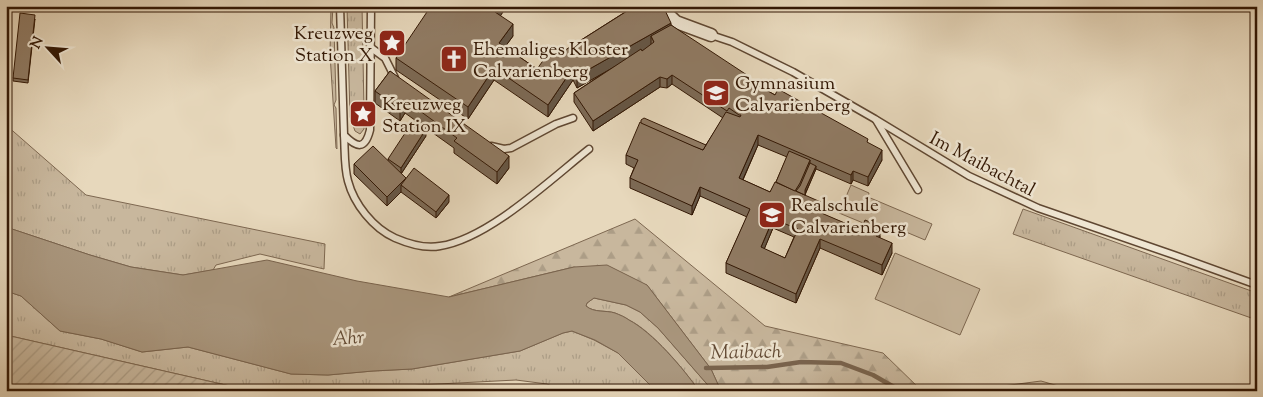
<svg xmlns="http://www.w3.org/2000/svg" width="1263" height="397" viewBox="0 0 1263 397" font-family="'Sorts Mill Goudy',serif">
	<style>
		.grass { fill: url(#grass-tufts); stroke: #7d6750 }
		.forest { fill: url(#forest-firs); stroke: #7d6750 }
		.garden { fill: url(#garden-furrows); stroke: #7d6750 }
		.pitch { fill: #c8b79d; stroke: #7d6750 }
		.water { fill: #a9967d; stroke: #79634d }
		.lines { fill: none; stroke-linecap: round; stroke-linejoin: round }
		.stream { stroke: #79634d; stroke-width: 4.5 }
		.lane-casing { stroke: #5f4732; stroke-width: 9 }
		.street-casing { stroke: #5f4732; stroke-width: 15 }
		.lane { stroke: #efe6d3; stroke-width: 6 }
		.street { stroke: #efe6d3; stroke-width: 12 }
		.wall { fill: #7c6a56; stroke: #321704; fill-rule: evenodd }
		.shaded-wall { fill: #655646; stroke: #321704 }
		.building { fill: #907b64; stroke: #321704; fill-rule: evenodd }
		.labels { text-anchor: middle; stroke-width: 5; stroke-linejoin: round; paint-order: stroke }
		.poi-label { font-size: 19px; fill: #321704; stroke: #efe6d3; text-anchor: start }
		.street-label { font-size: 19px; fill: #321704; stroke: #efe6d3 }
		.water-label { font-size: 20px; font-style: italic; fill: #624a34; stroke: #efe6d3 }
	</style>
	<defs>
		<pattern id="grass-tufts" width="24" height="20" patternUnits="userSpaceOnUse" patternTransform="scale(1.25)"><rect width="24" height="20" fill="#c8b79d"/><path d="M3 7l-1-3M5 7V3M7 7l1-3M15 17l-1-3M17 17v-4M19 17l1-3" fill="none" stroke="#ac9d86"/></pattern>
		<pattern id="forest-firs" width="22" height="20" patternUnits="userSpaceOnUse" patternTransform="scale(1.25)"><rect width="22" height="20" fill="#c8b79d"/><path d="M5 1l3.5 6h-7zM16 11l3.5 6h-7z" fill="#ac9d86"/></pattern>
		<pattern id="garden-furrows" width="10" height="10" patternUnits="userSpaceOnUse" patternTransform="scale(1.25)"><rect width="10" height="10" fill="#c8b79d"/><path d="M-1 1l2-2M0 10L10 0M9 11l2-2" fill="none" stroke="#ac9d86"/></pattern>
	</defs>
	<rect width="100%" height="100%" fill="#e7d8bc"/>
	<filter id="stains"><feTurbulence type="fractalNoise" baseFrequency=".004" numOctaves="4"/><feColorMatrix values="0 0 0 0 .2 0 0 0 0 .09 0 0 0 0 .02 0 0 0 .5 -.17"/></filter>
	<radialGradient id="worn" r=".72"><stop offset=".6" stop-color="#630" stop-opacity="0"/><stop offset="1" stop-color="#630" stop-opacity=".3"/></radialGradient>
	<g class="grass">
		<path d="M331 6H333L332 23 334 28 336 100 334 105 336 108 337 149 336 148 330 54Z"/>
		<path d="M347 6H362L364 110 362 113 364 118V129L360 134 355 131 350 117Z"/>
		<path d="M6 125 86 195 325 244 324 269 260 254 216 265 213 270 183 275 131 267 90 255 6 227Z"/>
		<path d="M1023 209 1257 293V320L1013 234Z"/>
		<path d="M6 291 21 296 60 331 101 339 142 352 188 347 291 374 328 375 373 371 412 369 520 351 563 333 572 331 594 340 618 353 656 391H563L547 384 516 380 419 385 362 391H252L6 335Z"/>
		<path d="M594 298 626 305 640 312 658 328 713 391H699C684 369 652 331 629 320 625 317 620 315 615 313 606 310 594 313 586 306L587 303Z"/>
	</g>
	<g class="forest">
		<path d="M635 219 765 326 883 353 922 391H721L711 369 647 285 574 267 449 297Z"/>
		<path d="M1041 381 1076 391H965Z"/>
	</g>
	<path class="garden" d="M6 335 252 391H6Z"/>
	<g class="pitch">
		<path d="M851 185 869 193 868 197 932 224 925 240 887 224 884 228 870 222 868 225 839 213Z"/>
		<path d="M895 253 980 289 960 335 875 299Z"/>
	</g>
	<path class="water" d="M6 227 90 255 131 267 183 275 267 260 357 281 449 297 574 267 607 265 647 285 711 369 721 391H713L658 328 640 312 626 305 594 298 587 303 586 306C594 313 606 310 615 313 620 315 625 317 629 320 652 332 684 369 699 391H656L618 353 595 340 572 331 563 333 520 351 412 369 373 371 328 375 291 374 188 347 142 352 101 339 60 331 21 296 6 291Z"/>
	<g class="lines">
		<path class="stream" d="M706 368 767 367 801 362 841 363 873 375 901 391"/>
		<g class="lane-casing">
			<g id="lane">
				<path d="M340 6 344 135C357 148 365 150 370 130L371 6"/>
				<path d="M711 35 732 42 793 72 875 119 969 176 1038 208 1174 255 1257 285"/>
				<path d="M370 47 385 58 395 78"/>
				<path d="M876 120 918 190"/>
				<path d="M344 135C345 150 344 167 348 181 354 204 373 228 395 238 409 244 425 249 440 246 488 239 550 180 589 149"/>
				<path d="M491 146 504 149 511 148 556 124 573 118"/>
			</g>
		</g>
		<g class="street-casing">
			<path id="street" d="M659 6 676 22 711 35"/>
		</g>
		<use href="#lane" class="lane"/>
		<use href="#street" class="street"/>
	</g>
	<g class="wall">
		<path d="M631 6H663L671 25 750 81 775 95 868 143 882 160 868 186 853 180 851 184 816 169 805 195 823 213 822 214 861 230 880 236V238L892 253 882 275 820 248 796 303 726 273V263L747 217 700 196 692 215 630 188V178L634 168 626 164V155L706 145 723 118 672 84 667 88 660 87 593 131 574 102V93L608 70 577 88 573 80 548 117 494 80 468 119 396 70V58L500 15 513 36 505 47 537 69 556 56 633 7ZM758 145 787 157 776 182 770 192 743 180ZM773 228 794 237 785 258 764 249Z"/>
		<path d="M35 19 28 83 13 81V78Z"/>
		<path d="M390 71 509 168 497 184 454 153V148L405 113 400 121 375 103V91Z"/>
		<path d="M426 136 401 174 406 180 449 202 436 218 401 192 387 206 354 174V164L388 161V159Z"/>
	</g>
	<g class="shaded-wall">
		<path d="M498 6H507L495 24V12Z"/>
		<path d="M671 23V35L654 42 651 36V46L577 88V76Z"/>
		<path d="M513 24V36L499 55V43Z"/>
		<path d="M494 68V80L468 119V107Z"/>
		<path d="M573 68V80L548 117V105Z"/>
		<path d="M672 75V84L667 88V79Z"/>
		<path d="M660 77V87L593 131V121Z"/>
		<path d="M405 100V113L400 121V109Z"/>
		<path d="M426 129V136L401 174V168Z"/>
		<path d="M758 135V145L739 188V178Z"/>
		<path d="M882 150V160L868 186V177Z"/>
		<path d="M509 156V168L497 184V172Z"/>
		<path d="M810 160V167L800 190 793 193Z"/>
		<path d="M816 166V169L805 194 804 204 805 190Z"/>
		<path d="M853 171V180L851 184V175Z"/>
		<path d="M406 178V188L401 185V192L387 206V197Z"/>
		<path d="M700 187V196L692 215V206Z"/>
		<path d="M449 195V202L436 218V212Z"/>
		<path d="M823 203V213L819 222V212Z"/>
		<path d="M773 219V228L761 257V247Z"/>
		<path d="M880 226V236L876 246V236Z"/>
		<path d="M820 239V248L796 303V294Z"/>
		<path d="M892 243V253L882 275V265Z"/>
	</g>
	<g class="building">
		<path d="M431 6H498L495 12 513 24 499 43 537 69 550 51 556 56 635 6H663L671 23 577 76 573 68 548 105 494 68 468 107 396 58Z"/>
		<path d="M20 13 35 15 28 80 13 78Z"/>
		<path d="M671 25 750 77 748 80 775 95 778 89 868 139 867 142 882 150 868 177 853 171 851 175 758 135 739 178 770 192 775 182 823 203 819 212 861 230 865 220 880 226 876 236 892 243 882 265 820 239 796 294 726 263 750 209 700 187 692 206 630 178 638 160 626 155 640 122 703 150 726 112 740 117 741 115H739L729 108 727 111 672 75 667 79 660 77 593 121 574 93 641 49 642 51 654 42 651 36ZM773 219 798 229 785 258 761 247Z"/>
		<path d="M390 71 509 156 497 172 454 141 457 138 405 100 400 109 375 91Z"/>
		<path d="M644 118 706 145 703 150 693 146 641 123V120Z"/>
		<path d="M413 121 426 129 401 168 388 159Z"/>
		<path d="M373 146 406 178 387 197 354 164Z"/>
		<path d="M789 151 810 160 800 183 795 191 776 182Z"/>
		<path d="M810 163 816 166 805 190V195L796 191 800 186Z"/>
		<path d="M414 168 449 195 436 212 401 185Z"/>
	</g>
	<defs>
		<g id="sight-square" transform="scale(1.4375)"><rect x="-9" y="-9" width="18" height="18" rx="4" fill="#8f2418" stroke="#efe6d3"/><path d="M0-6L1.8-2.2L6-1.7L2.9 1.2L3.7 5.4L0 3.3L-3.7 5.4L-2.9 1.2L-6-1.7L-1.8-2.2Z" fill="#fff"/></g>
		<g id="church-square" transform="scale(1.4375)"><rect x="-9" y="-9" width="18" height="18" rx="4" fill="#8f2418" stroke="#efe6d3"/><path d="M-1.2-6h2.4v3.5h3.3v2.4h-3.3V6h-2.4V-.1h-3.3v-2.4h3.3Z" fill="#fff"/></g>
		<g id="school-square" transform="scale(1.4375)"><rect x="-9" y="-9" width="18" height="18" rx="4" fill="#8f2418" stroke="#efe6d3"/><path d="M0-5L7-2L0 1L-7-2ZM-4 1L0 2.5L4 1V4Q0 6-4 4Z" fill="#fff"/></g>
	</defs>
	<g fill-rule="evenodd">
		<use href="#sight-square" x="392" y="43"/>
		<use href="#church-square" x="454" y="59"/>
		<use href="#school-square" x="716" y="93"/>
		<use href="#sight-square" x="363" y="114"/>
		<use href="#school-square" x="772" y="215"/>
	</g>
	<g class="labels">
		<g class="poi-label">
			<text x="373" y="39" text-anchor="end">Kreuzweg<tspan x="373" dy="22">Station X</tspan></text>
			<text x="473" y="55">Ehemaliges Kloster<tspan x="473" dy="22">Calvarienberg</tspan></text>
			<text x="735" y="89">Gymnasium<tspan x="735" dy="22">Calvarienberg</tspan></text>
			<text x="382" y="110">Kreuzweg<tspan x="382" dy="22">Station IX</tspan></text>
			<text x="791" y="211">Realschule<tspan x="791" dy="22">Calvarienberg</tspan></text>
		</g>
		<g class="street-label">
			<text transform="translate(983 163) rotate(28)" y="7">Im Maibachtal</text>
		</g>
		<g class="water-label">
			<text transform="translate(348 337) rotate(-4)" y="7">Ahr</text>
			<text transform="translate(746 351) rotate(-1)" y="7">Maibach</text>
		</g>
	</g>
	<rect width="1263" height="397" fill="none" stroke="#e7d8bc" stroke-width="25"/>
	<rect x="8" y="8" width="1248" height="382" fill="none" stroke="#321704" stroke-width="2.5"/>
	<rect x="12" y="12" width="1238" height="372" fill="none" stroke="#321704"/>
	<g transform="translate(48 48) rotate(296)" stroke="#efe6d3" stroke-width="4" paint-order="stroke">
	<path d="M0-4L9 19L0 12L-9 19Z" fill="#321704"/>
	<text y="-8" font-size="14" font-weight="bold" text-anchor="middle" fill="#321704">N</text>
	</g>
	<rect width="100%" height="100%" filter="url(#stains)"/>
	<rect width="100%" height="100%" fill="url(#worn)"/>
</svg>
